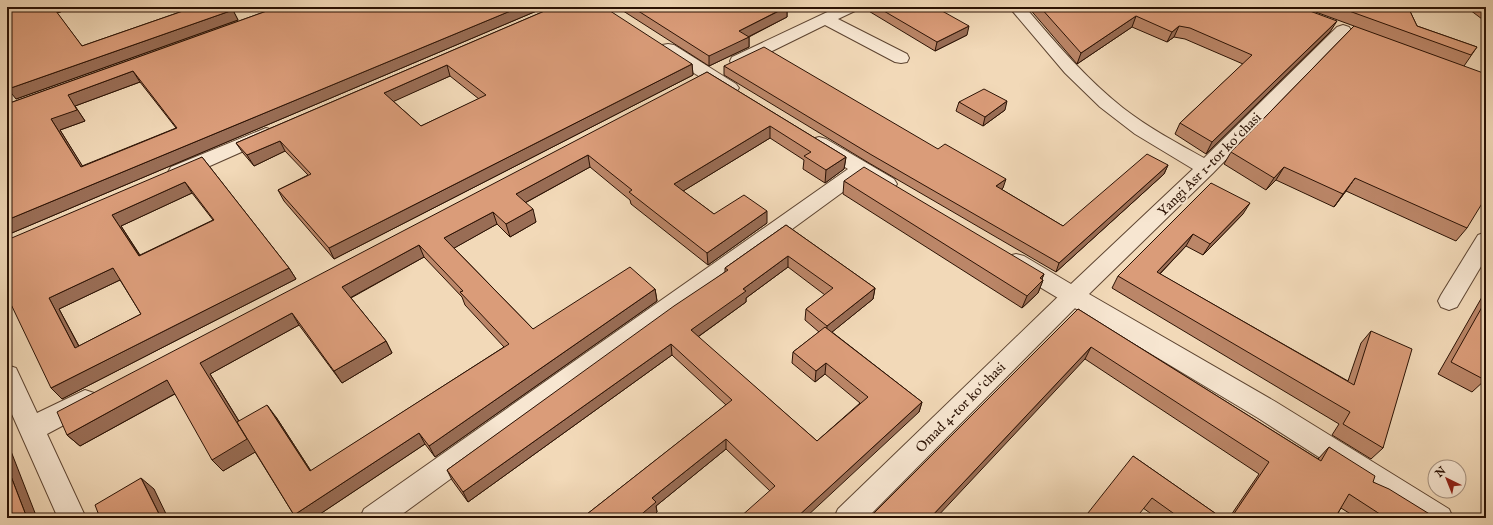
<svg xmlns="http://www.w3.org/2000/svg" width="1493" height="525" viewBox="0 0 1493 525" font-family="'IM FELL English',serif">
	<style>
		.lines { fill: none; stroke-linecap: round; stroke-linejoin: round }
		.minor-casing { stroke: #5d4431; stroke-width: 2 }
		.tertiary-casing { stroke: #5d4431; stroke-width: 2 }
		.minor { fill: #f7e6d1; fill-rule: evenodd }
		.tertiary { fill: #f7e6d1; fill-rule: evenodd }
		.wall { fill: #bb8668; stroke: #2b1204; fill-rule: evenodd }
		.shaded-wall { fill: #996d55; stroke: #2b1204 }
		.building { fill: #da9c79; stroke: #2b1204; fill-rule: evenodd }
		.labels { text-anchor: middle; stroke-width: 4; stroke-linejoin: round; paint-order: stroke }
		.street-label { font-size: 14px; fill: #2b1204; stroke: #f7e6d1 }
	</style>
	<rect width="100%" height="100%" fill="#f2d9b8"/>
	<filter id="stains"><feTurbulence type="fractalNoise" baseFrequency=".005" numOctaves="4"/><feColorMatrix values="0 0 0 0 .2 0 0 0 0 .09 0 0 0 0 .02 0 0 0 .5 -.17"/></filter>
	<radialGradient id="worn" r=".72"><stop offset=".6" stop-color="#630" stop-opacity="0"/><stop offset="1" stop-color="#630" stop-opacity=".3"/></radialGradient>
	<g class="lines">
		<g class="minor-casing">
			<g id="minor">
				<path d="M838 7H859L857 10 838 19 907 54 909 58 907 62 901 63 895 62 825 25 744 65 738 66 732 65 730 61 732 57Z"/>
				<path d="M1009 7H1025C1056 43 1086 79 1123 108 1149 128 1177 143 1204 158L1337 27 1343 25 1349 27 1351 30 1349 33 1213 173 1089 294 1276 402 1449 509 1453 518H1414L1258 418 1008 268 1005 262 1008 256 1016 254 1024 256 1071 284 1193 169 1135 134 1100 107 1065 73Z"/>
				<path d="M668 44 674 45 736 84 739 88 736 92 730 93 724 92 662 53 660 49 662 45Z"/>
				<path d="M266 128 273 130 275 134 273 138 185 177 178 178 171 177 168 172 171 167Z"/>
				<path d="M819 137 826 139 894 179 897 184 894 189C881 192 873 184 862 178L397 518H360L364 509 848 169 812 147 809 143 812 139Z"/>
				<path d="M1486 232V258L1457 307 1449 310 1441 307 1438 301 1441 295 1478 235Z"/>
				<path d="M7 365 16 368 37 413 85 390 94 393 98 401 94 409 47 434 86 518H58L7 403Z"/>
			</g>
		</g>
		<g class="tertiary-casing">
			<path id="tertiary" d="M1073 287 1081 290 1084 296 1081 302 867 518H834L838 509 1065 290Z"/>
		</g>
		<use href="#minor" class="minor"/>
		<use href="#tertiary" class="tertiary"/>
	</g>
	<g class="wall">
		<path d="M7 7H75L57 13 82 46 180 12 176 7H231L238 20 16 99Z"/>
		<path d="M278 7H546L7 235V104ZM140 82 176 128 82 166 60 130 85 121 75 106Z"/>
		<path d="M554 7 692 64 693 75 334 259 284 201 278 190 308 175 285 151 254 166 243 153 236 143ZM450 76 479 99 421 126 393 101Z"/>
		<path d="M617 7H787V17L749 37V47L709 66Z"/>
		<path d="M862 7H935L967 35 935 51Z"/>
		<path d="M1028 7H1299L1330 32 1206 154 1175 134 1180 123 1243 64 1185 39 1174 37 1167 42 1132 27 1077 64Z"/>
		<path d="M1302 7H1408L1417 26 1477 47 1464 66 1467 228 1456 241 1346 191 1334 207 1276 180 1266 190 1224 164 1231 152 1354 26Z"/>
		<path d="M1466 7H1486V22Z"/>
		<path d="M724 66 1003 188 1001 189 1063 226 1168 165 1164 174 1056 272 869 163 724 75Z"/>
		<path d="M707 72 846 157 844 169 825 183 803 169 804 160 770 138 683 191 714 214 767 223 708 265 631 204 630 200 590 167 525 203 536 222 510 237 497 224 454 248 533 329 655 289 657 301 435 457 425 444 314 518H296L294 515 255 452 223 471 175 394 80 446 67 435ZM424 257 462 297 465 305 504 347 311 471 276 417 239 421 210 374 299 325 342 383 392 353 386 341 351 298Z"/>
		<path d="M959 102 1005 110 983 126 956 111Z"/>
		<path d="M202 157 289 268 296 279 62 399 7 296ZM192 193 213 220 140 255 121 226ZM120 280 141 314 79 346 59 309Z"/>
		<path d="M844 181 1044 274 1042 279 1043 280 1038 293 1022 308 843 194Z"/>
		<path d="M1211 183 1243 214 1203 255 1186 246 1160 274 1348 381 1361 343 1371 331 1383 448 1371 459 1332 435 1339 424 1112 288 1118 276Z"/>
		<path d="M786 225 875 288 873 299 832 332 922 402 919 412 770 491 726 449 656 506 657 512 651 518H582L726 405 672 355 468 502 452 480 447 470 725 272V268ZM788 267 825 295 806 309 805 320 819 332 793 352 792 363 815 382 825 374 860 403 817 441 698 337 746 302V298Z"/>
		<path d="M1486 290V379L1485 380 1472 392 1438 374Z"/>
		<path d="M1078 309 1318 459 1329 447 1373 482 1436 518H1357L1341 508 1335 518H1229L1259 474 1085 359Z"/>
		<path d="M1133 456 1222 518H1157L1143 508Z"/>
	</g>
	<g class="shaded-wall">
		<path d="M53 7H75L57 13Z"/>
		<path d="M520 7H546L7 235V220Z"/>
		<path d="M787 7V17L744 39 749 37V47L709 66V56L739 31Z"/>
		<path d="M233 10 238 20 16 99 8 89Z"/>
		<path d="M1136 16 1132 27 1077 64 1081 53Z"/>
		<path d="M1337 21 1330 32 1206 154 1212 142Z"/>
		<path d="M969 26 967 35 935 51 937 42Z"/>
		<path d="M1179 26 1174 37 1167 42 1172 32Z"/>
		<path d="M692 64 693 75 334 259 329 248Z"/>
		<path d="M447 65 450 76 388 104 384 93Z"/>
		<path d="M133 71 140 82 75 106 85 121 60 130 90 178 81 167 51 119 68 95Z"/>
		<path d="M1007 101 1005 110 983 126 985 117Z"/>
		<path d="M770 126V138L675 196 674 184Z"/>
		<path d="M280 141 285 151 254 166 247 155Z"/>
		<path d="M588 155 590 167 519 206 516 194Z"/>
		<path d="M846 157 844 169 825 183 826 170Z"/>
		<path d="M1168 165 1164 174 1056 272 1059 263Z"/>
		<path d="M1284 167 1276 180 1266 190 1274 178Z"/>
		<path d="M1355 178 1346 191 1334 207 1343 194Z"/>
		<path d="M1006 179 1003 188 993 196 996 186Z"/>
		<path d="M185 182 192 193 121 226 147 267 139 256 112 215Z"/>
		<path d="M1250 203 1243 214 1203 255 1210 244Z"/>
		<path d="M533 209 536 222 510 237 506 224Z"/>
		<path d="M767 211V223L708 265 707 253Z"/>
		<path d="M493 212 497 224 449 251 444 238Z"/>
		<path d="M1193 234 1186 246 1150 284 1157 272Z"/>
		<path d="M419 245 424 257 348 299 342 287Z"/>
		<path d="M788 256V267L746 298V302L692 341 691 330 743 289Z"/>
		<path d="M113 268 122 279 59 309 85 358 75 348 49 298Z"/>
		<path d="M289 268 296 279 62 399 51 388Z"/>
		<path d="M1044 274 1040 283 1043 280 1038 293 1022 308 1027 296 1040 278Z"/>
		<path d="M875 288 873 299 826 337 827 326Z"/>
		<path d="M655 289 657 301 435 457 429 446Z"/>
		<path d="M292 313 299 325 210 374 257 451 223 471 212 460 200 363Z"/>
		<path d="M386 341 392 353 342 383 334 371Z"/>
		<path d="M671 344 672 355 468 502 463 492Z"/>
		<path d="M1091 347 1085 359 936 518H930Z"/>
		<path d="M826 363 825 374 815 382 816 371Z"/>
		<path d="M167 380 178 392 80 446 67 435Z"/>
		<path d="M922 402 919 412 805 518H796Z"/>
		<path d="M267 405 276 417 318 482 310 471Z"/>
		<path d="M419 433 425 444 314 518H296L294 515Z"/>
		<path d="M726 439V449L656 506 657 512 651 518H637L652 498Z"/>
		<path d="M7 441 37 518H27L7 466Z"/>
		<path d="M141 478 154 489 168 518H161Z"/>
	</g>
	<g class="building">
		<path d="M7 7H53L82 46 183 11 179 7H231L233 10 8 89 7 88Z"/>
		<path d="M278 7H520L7 220V104ZM133 71 177 128 81 167 51 119 77 110 68 95Z"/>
		<path d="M554 7H604L692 64 329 248 278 190 311 174 280 141 247 155 236 143ZM447 65 486 95 421 126 384 93Z"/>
		<path d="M632 7H786L739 31 749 37 709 56Z"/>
		<path d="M877 7H935L969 26 937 42Z"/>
		<path d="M1040 7H1299L1337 21 1212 142 1180 123 1252 55 1190 28 1179 26 1172 32 1136 16 1081 53Z"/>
		<path d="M1338 7H1408L1417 26 1477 47 1471 55Z"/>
		<path d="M1354 26 1486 74V197L1467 228 1355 178 1343 194 1284 167 1274 178 1231 152Z"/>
		<path d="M764 47 938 149 945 144 1006 179 996 186 1063 226 1147 154 1168 165 1059 263 870 154 724 66Z"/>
		<path d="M707 72 846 157 826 170 804 156 811 152 770 126 674 184 714 214 744 195 767 211 707 253 629 192 632 190 588 155 516 194 533 209 506 224 493 212 444 238 533 329 630 267 655 289 429 446 419 433 294 515 237 422 267 405 310 471 509 344 460 292 463 291 419 245 342 287 386 341 334 371 292 313 200 363 247 439 212 460 167 380 67 435 57 412Z"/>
		<path d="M984 89 1007 101 985 117 959 102Z"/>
		<path d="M202 157 289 268 51 388 7 296V240ZM185 182 214 220 139 256 112 215ZM113 268 141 314 75 348 49 298Z"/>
		<path d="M864 167 1044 274 1040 278 1043 280 1027 296 844 181Z"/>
		<path d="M1211 183 1250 203 1210 244 1193 234 1157 272 1354 385 1371 331 1412 349 1383 448 1343 424 1350 412 1118 276Z"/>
		<path d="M786 225 875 288 827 326 806 309 833 288 788 256 743 289 746 291 691 330 817 441 868 397 826 363 816 371 793 352 825 327 922 402 796 518H739L775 486 726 439 652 498 656 502 637 518H582L732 400 671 344 463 492 447 470 674 306 728 270 725 268Z"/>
		<path d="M1486 300V379L1485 380 1451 362Z"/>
		<path d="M1078 309 1321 461 1329 447 1375 476 1373 482 1389 489 1436 518H1386L1349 494 1335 518H1231L1269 462 1091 347 930 518H869Z"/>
		<path d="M1133 456 1222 518H1180L1152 498 1136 518H1084Z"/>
		<path d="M7 466 27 518H7Z"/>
		<path d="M141 478 161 518H100L95 505Z"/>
	</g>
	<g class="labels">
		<g class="street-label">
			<text transform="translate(1209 164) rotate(-45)" y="5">Yangi Asr 1-tor koʻchasi</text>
			<text transform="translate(960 407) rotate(-45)" y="5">Omad 4-tor koʻchasi</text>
		</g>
	</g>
	<rect width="1493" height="525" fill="none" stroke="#f2d9b8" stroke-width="24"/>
	<rect x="8" y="8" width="1477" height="509" fill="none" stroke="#2b1204" stroke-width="2"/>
	<rect x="12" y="12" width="1469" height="501" fill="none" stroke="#2b1204"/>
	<g transform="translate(1447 479) rotate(317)"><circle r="19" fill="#f7e6d1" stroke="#a5917f"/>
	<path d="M0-3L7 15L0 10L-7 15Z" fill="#8f2418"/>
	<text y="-6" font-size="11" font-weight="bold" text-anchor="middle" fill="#2b1204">N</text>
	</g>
	<rect width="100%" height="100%" filter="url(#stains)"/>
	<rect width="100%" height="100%" fill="url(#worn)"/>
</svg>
